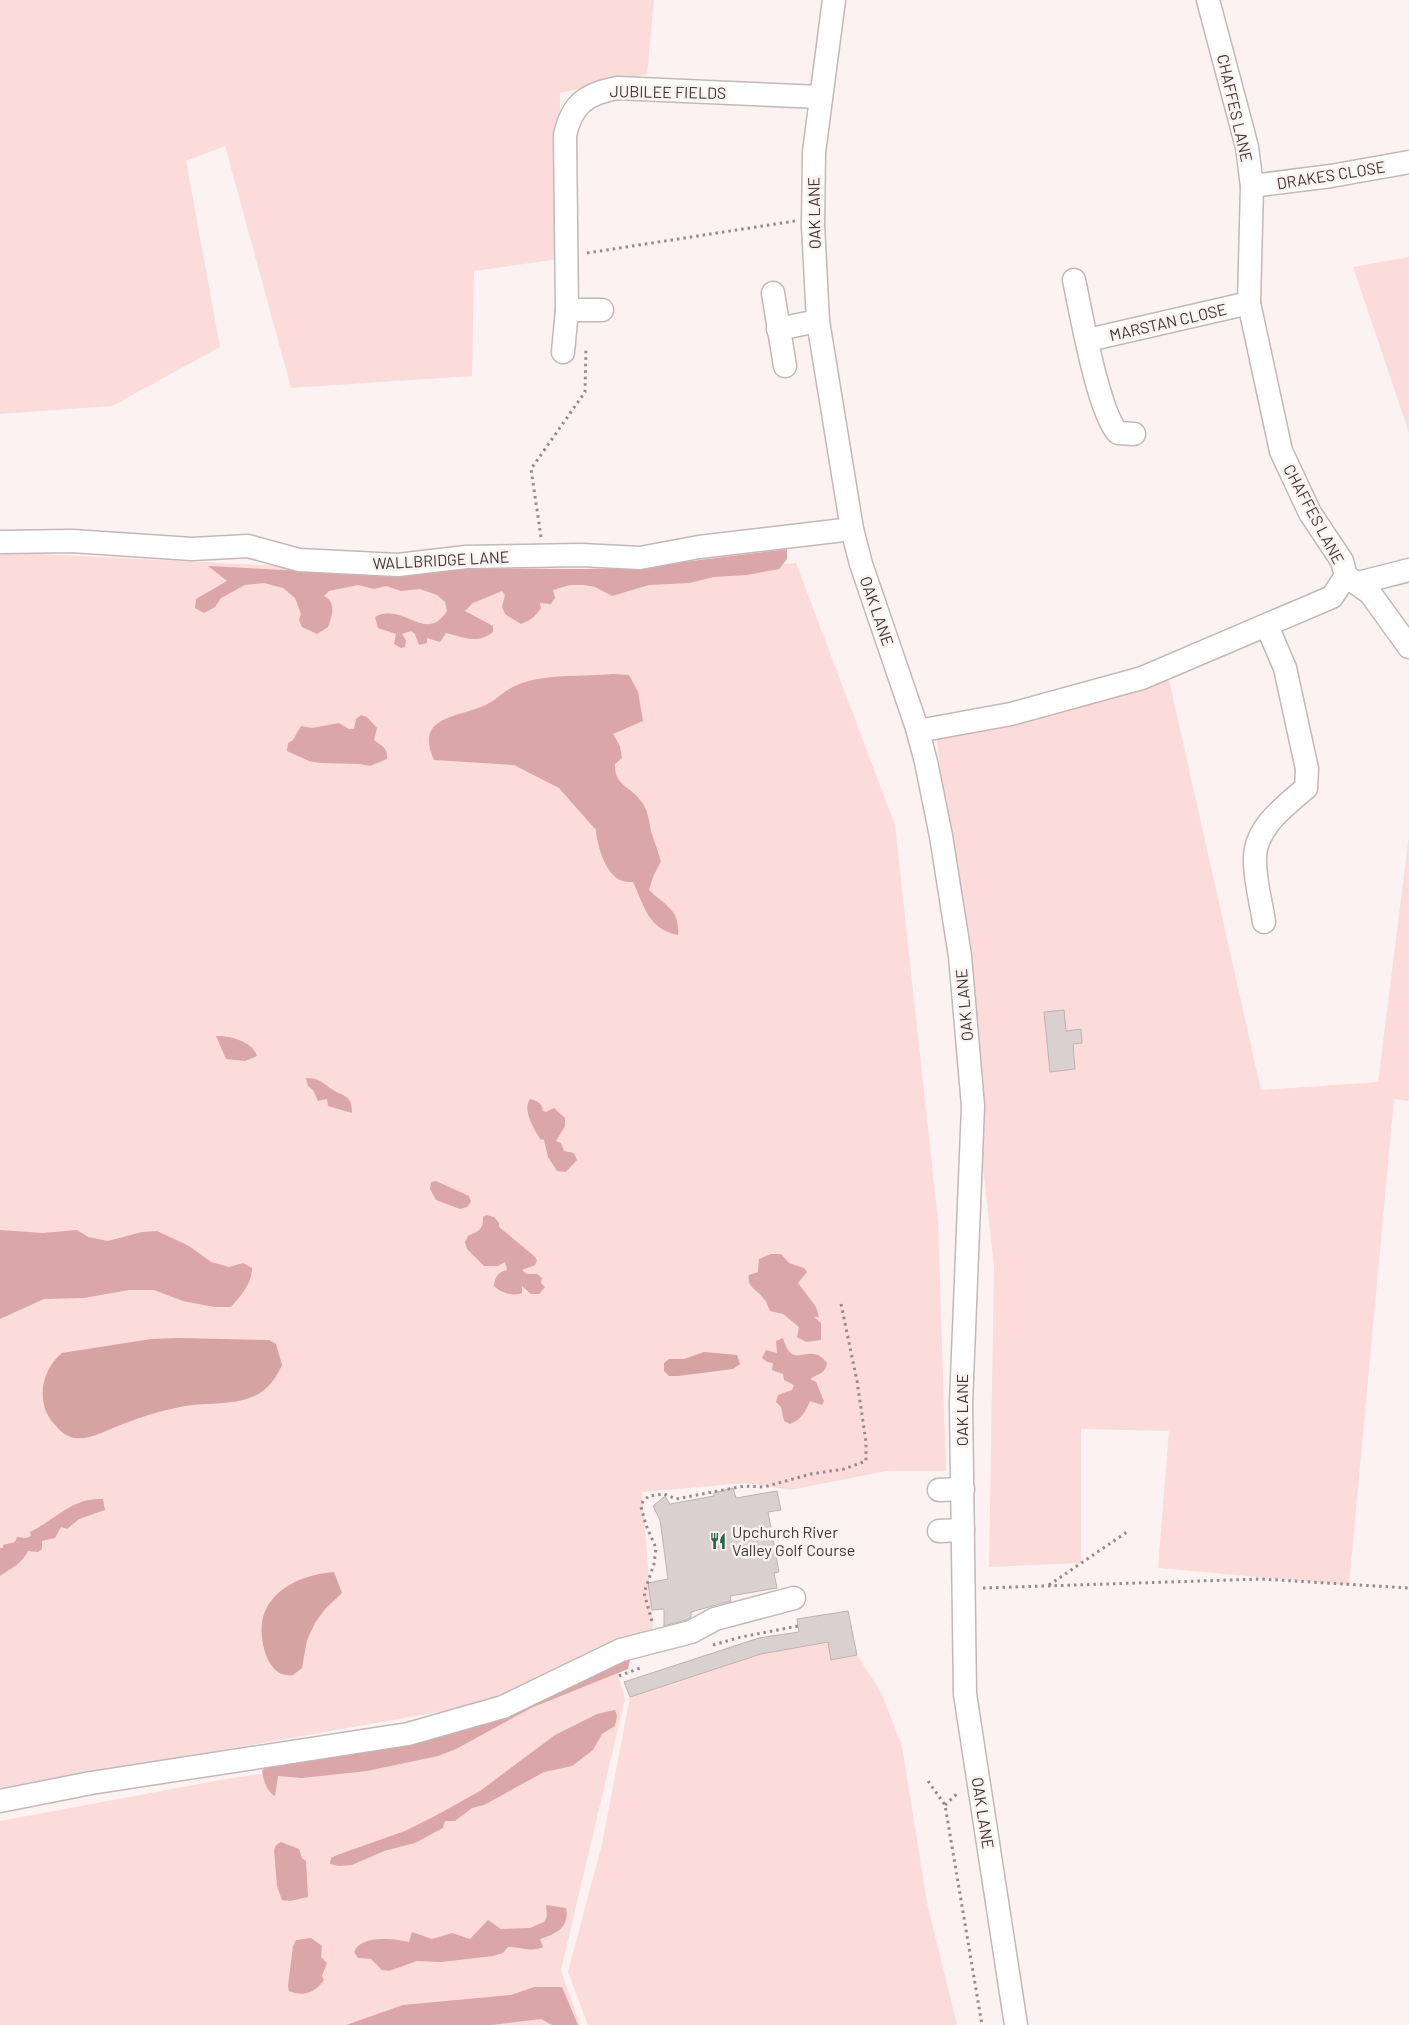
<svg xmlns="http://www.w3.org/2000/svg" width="1409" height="2025" viewBox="0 0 1409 2025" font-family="Barlow,sans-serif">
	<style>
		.green { fill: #fcdbdb; fill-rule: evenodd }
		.forest { fill: #daa6a7 }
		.water { fill: #d6a3a3 }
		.building { fill: #dad0d0; stroke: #bcb2b2 }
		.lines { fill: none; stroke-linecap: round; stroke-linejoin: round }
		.minor-casing { stroke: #c2b8b8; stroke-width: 25 }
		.path { stroke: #938c8c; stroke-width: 3; stroke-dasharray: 2.5 4; stroke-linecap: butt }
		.minor { stroke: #fff; stroke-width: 22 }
		.labels { text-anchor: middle; stroke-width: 5; stroke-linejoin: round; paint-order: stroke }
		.street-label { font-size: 16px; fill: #3d3939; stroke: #fdf2f2 }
		.poi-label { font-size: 16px; fill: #3d3939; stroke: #fdf2f2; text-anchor: start }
	</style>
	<rect width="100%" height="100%" fill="#fdf2f2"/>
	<g class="green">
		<path d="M0 0H654L647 74 560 93 559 259 474 271 472 376 291 388 225 146 186 161 220 347 112 406 0 414Z"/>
		<path d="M1409 257V433L1353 267Z"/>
		<path d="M20 553 568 580 796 563 895 825 938 1220 946 1471H887L790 1490 746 1483 642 1492 655 1653 594 1667 455 1709 80 1775 0 1793V555Z"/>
		<path d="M1169 680 1261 1090 1378 1082 1409 835V1101L1394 1099 1349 1585 1158 1568 1169 1431 1081 1429V1563L989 1567 994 1267 964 997 952 844 941 779 937 739ZM1044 1012 1066 1031 1081 1030 1082 1043 1073 1044Z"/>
		<path d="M828 1642 831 1660 857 1655 881 1692 902 1746 927 1903 957 2025H588L568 1972 602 1844 630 1697 761 1654Z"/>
		<path d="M616 1667 625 1699 561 1970 580 2025H0V1821L226 1779 388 1756 539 1705Z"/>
	</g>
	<g class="forest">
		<path d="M787 549V559L779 569 747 575 714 577 689 583 649 585 612 596 595 587 584 585H570L553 590 555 598 551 604 540 603 541 608C536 616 531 620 521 624L505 614 502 607 505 595 502 591 473 603 465 611 493 626V632C477 645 464 637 446 633L440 642 427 638V643L419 645 415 634 411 631 402 634 406 640 405 647 401 648 394 644 396 634 378 628 375 617C404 601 425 645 447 611L445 602 437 595 420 589 401 591 386 586 374 589 358 585 329 591 324 596C337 603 332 616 328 627L317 634 302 627 299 620 301 614 295 598 283 588 264 583 245 585 221 598 215 607 204 613 195 608 196 599 227 581 208 566 304 571 438 568 582 569 635 568Z"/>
		<path d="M613 674 629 675 638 692 643 721 613 734 620 746 622 758 615 764C614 787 632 786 643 804 649 813 649 824 652 834 655 843 658 852 661 861L653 877 649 890C666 906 680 910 678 935 648 929 645 907 633 882 629 882 624 882 620 880 605 873 597 845 596 830L559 788 514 765 434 760C415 718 453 718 481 707 495 702 504 690 517 685 546 673 582 677 613 674Z"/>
		<path d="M361 715 367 717 377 728 374 740C382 746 388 748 387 759L370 766 360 764 320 763 309 761 287 751 288 743 293 740 301 726 312 728 339 723 349 729H354L356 719Z"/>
		<path d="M216 1036C230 1035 253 1042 257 1056L245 1061 226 1059Z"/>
		<path d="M306 1078C318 1078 322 1082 330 1088 342 1097 352 1093 352 1113L328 1106 327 1099 318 1101 313 1090 308 1086Z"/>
		<path d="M530 1099C537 1101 542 1103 543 1111L546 1112 554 1108 565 1118V1126L556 1141 561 1143 564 1151 574 1153 577 1160 566 1172 557 1171 548 1157 544 1140 540 1139C534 1128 522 1110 530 1099Z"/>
		<path d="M436 1181 469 1196 471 1202 467 1207 460 1209 436 1200 430 1189 431 1182Z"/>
		<path d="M486 1215 494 1217 499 1223V1227L534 1256 537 1260 535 1265 522 1270 527 1274H537L542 1278 541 1283 545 1287 539 1294H531L522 1286V1293C514 1297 499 1292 494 1286 495 1277 498 1272 507 1270L505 1262 498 1266H484L467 1249 465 1242 468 1236C478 1231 483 1231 483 1217Z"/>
		<path d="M0 1230 43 1233 77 1230 88 1237 108 1241 142 1232 157 1231 189 1246 211 1262 229 1267 243 1263 252 1268C252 1283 241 1296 231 1307H214L183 1301 154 1290H129L84 1298 44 1299 0 1319Z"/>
		<path d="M771 1254H781L789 1263 804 1268 807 1272 798 1283 816 1307 819 1317H814L821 1323V1340L806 1342 797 1337 799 1327 783 1314 770 1311C768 1307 767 1302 764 1299 758 1289 747 1289 749 1275L758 1272 759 1259Z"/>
		<path d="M783 1338C793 1374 809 1339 827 1363 825 1374 819 1373 810 1379L816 1382 824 1401 822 1405 810 1401C806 1411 801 1420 790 1424L784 1421 781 1407 776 1402 778 1395 792 1390 794 1385 784 1380 783 1374 772 1370 773 1363 767 1362 762 1358 766 1350 777 1353 776 1341Z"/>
		<path d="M103 1499 105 1510 79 1519 67 1529 61 1527 55 1538 42 1541V1549L38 1552 28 1551C22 1564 11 1568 0 1576V1548H3V1545L15 1542 17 1537 26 1538 31 1536 30 1532C55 1520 72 1497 103 1499Z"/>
		<path d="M632 1651 628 1669 531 1708 456 1749 438 1756 367 1771 302 1778 278 1776 275 1796C266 1791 264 1781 262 1771L270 1763 412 1737Z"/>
		<path d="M615 1710 617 1716 615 1726 602 1734 593 1750 572 1766 544 1772 484 1805 472 1808 455 1821H445L443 1828 415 1843 384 1851 352 1865 339 1866 330 1864 331 1858 337 1855 405 1831 433 1817 480 1791 555 1735 597 1714Z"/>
		<path d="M281 1842 299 1849 302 1858 306 1861 308 1897 290 1901 282 1900 277 1886 274 1850 276 1845Z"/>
		<path d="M546 1905 566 1908C570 1927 556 1934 540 1939L543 1947C530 1953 520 1946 508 1947L503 1953 493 1956 441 1962 417 1961 389 1971 382 1970 371 1959 358 1958 354 1952C361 1934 395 1939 409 1942L412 1932 432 1939 452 1933 470 1939 488 1920 501 1929 530 1928 544 1922 547 1916Z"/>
		<path d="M311 1938 322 1946 321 1957 327 1963 322 1976 324 1980C315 1993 303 1997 289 1991L288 1986 293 1946 296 1940Z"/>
		<path d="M534 1987H562L578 2025H552L541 2019 492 2025H346L403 2005 511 1995Z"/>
	</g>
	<g class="water">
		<path d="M179 1338 269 1340 276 1344 282 1365C275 1380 267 1391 252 1397 230 1406 203 1402 180 1407 159 1411 138 1418 118 1426 105 1431 90 1440 75 1438 67 1437 61 1432 56 1426 35 1406 40 1371 62 1353L151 1339Z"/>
		<path d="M704 1352 737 1355 740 1364 733 1369 678 1376H669L664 1371V1363L669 1359H684Z"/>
		<path d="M334 1572 342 1593 325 1609 315 1623 307 1640 302 1668 293 1675C265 1680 257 1632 264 1614 274 1586 307 1574 334 1572Z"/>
	</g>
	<g class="building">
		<path d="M1064 1010 1066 1031 1081 1029 1082 1043 1073 1044 1075 1069 1050 1072 1044 1012Z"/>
		<path d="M733 1488 736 1498 777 1491 781 1510 768 1512 779 1572 774 1573 777 1588 730 1596 731 1601 691 1612V1617L686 1620 664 1626V1609L652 1610 648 1583 668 1579 660 1520 653 1506 665 1496 670 1504 714 1496V1493Z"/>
		<path d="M848 1611 857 1655 831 1660 828 1642 761 1654 630 1697 624 1682 759 1638 799 1632 797 1619Z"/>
	</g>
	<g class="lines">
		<g class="minor-casing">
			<g id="minor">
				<path d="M834 0 814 152 813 225 818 321 852 529 861 564 917 728 926 762 941 836 960 956 973 1106 961 1404 965 1694 1016 2025"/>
				<path d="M1252 186 1331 176 1409 162"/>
				<path d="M1074 280C1081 312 1098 412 1118 433L1134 434"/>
				<path d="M773 293 785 366"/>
				<path d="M567 310H602"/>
				<path d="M778 329 818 321"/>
				<path d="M1088 340 1249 303"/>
				<path d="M563 352 567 310 565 135C572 104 586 94 617 88L821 97"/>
				<path d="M0 542 72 541 192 549 248 546 299 560 398 565 466 557 581 555 640 558 699 547 852 529"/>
				<path d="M1346 576 1370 593 1409 647"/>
				<path d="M1358 583 1409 570"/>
				<path d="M918 731 1011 714 1142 678 1332 597 1346 576 1342 561 1310 513 1281 451 1249 303 1252 186 1247 147 1208 0"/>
				<path d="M1264 922C1261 901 1254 878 1255 857 1256 827 1285 806 1306 788L1307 769 1285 668 1267 626"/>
				<path d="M939 1490 963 1489"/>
				<path d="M939 1531 963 1530"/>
				<path d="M0 1801 91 1783 408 1734 503 1707 621 1650 691 1632 715 1619 794 1598"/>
			</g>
		</g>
		<g class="path">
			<path d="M587 253 795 221"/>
			<path d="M541 537 531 469 585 392 586 348"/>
			<path d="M1049 1585 1127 1532"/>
			<path d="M983 1588 1261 1579 1409 1588"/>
			<path d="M652 1621 644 1593 654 1564 656 1548 646 1525 641 1507 643 1501 649 1496 664 1494 676 1499 744 1486 764 1487 811 1474 844 1469 866 1461V1442L857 1381 841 1304"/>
			<path d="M713 1645 741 1637 798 1626"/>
			<path d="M619 1676 643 1667"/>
			<path d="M928 1781 945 1805 982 2025"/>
			<path d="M945 1805 959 1792"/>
		</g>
		<use href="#minor" class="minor"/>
	</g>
	<defs>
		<g id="restaurant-bare" transform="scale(1.35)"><path d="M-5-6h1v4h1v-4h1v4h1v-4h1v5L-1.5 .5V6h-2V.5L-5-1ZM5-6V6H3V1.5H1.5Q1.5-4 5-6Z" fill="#296652" stroke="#fdf2f2" stroke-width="2.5" paint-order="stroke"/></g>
	</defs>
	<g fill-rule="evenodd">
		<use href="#restaurant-bare" x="718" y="1541"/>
	</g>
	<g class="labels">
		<g class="street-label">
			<text transform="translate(668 92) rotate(1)" y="6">JUBILEE FIELDS</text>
			<text transform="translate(1235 108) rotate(77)" y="6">CHAFFES LANE</text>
			<text transform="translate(1331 175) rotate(-9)" y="6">DRAKES CLOSE</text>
			<text transform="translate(814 213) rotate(-91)" y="6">OAK LANE</text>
			<text transform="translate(1168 322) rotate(-13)" y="6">MARSTAN CLOSE</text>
			<text transform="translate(1314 514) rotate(62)" y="6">CHAFFES LANE</text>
			<text transform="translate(441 560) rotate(-3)" y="6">WALLBRIDGE LANE</text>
			<text transform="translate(877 611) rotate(71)" y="6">OAK LANE</text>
			<text transform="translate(964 1005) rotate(-95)" y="6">OAK LANE</text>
			<text transform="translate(962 1410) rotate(-90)" y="6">OAK LANE</text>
			<text transform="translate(983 1813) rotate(81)" y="6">OAK LANE</text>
		</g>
		<g class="poi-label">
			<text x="732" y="1538">Upchurch River<tspan x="732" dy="18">Valley Golf Course</tspan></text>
		</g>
	</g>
</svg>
